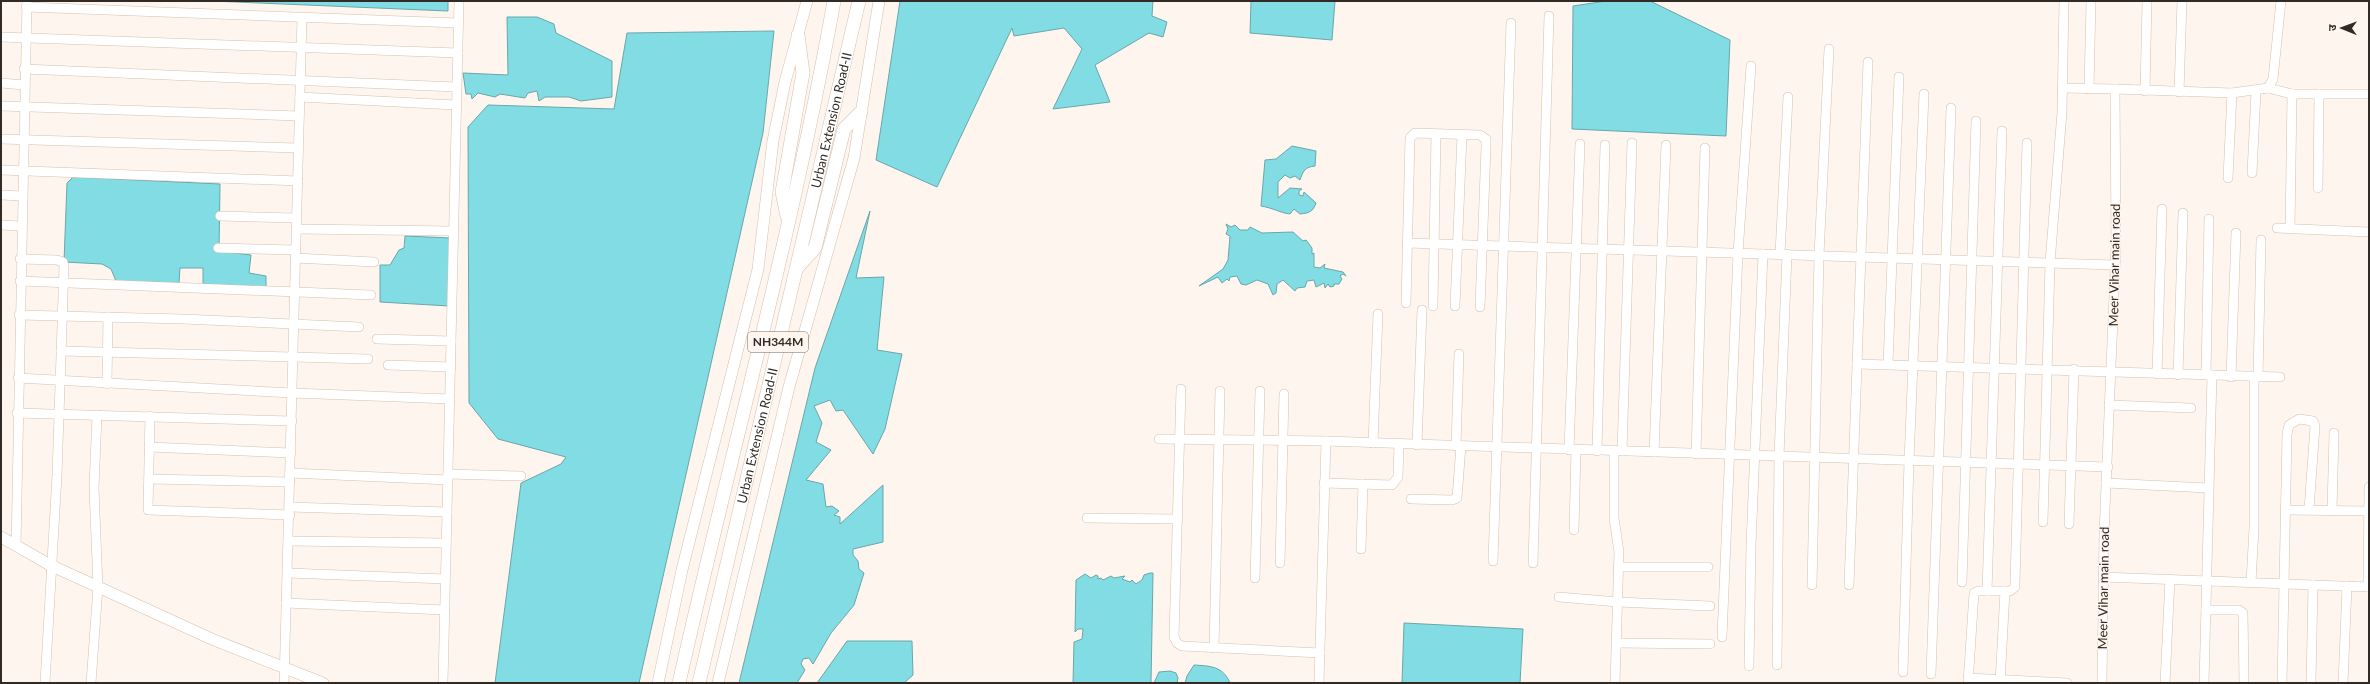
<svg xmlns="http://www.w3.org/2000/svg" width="2370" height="684" viewBox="0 0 2370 684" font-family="Lato,'Noto Sans Devanagari',sans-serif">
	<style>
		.water { fill: #81dde3; stroke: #69a7aa }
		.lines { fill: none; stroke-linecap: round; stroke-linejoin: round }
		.minor-casing { stroke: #d5c0af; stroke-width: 10 }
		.major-casing { stroke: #d5c0af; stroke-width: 12 }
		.highway-casing { stroke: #d5c0af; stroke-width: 14 }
		.minor { stroke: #fff; stroke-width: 9 }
		.major { stroke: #fff; stroke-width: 11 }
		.highway { stroke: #fff; stroke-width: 13 }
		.labels { text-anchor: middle; stroke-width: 3; stroke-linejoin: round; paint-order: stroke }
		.shield { fill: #fef5ee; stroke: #6f6761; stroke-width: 1 }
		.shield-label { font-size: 12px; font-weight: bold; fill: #322a24 }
		.street-label { font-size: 13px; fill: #322a24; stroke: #fef5ee }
	</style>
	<rect width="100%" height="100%" fill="#fef5ee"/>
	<g class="water">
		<path d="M212 1H448V11Z"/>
		<path d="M900 1H1153L1152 16 1167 22 1163 37 1149 33 1095 65 1110 102 1053 109 1082 49 1064 28 1014 36 1012 28 937 187 876 160Z"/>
		<path d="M1251 1H1335L1332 40 1250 33Z"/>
		<path d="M1606 1H1650L1730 40 1726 136 1572 129 1573 6Z"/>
		<path d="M507 17H537L554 24 556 33 612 61V97L581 101 569 97H545L539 101 537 91 528 93 525 98 500 94 495 97 478 93 472 99 471 94H466L463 73 508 75Z"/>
		<path d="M774 31 763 133 639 683H495L521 483 561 464 566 457 498 439 469 403 468 127 488 105 614 109 627 33Z"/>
		<path d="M1292 146 1316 151 1315 166C1305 167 1303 171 1300 180L1295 176 1290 178 1285 175 1278 182V198L1290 188 1302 189 1299 191V195L1303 196 1304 192 1316 203C1313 212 1309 213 1300 214L1294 209 1290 214C1281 213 1273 208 1261 206L1265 160 1276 159Z"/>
		<path d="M73 177 220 184 219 251 251 255 249 273 266 276V287L203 284V268H180L179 283 116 281 111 269 102 264 64 262 67 183Z"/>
		<path d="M870 211 856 278 884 277 877 350 902 354 885 429 873 454 843 410 836 411 830 400 814 406 822 423 816 442 831 450 806 480 823 484 826 507 832 506 839 511 834 515 840 517V524L883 485V542L853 549V555L858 561 859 569 864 573 854 605 831 633 813 664 809 658 803 659 801 664 805 670 797 683H739L815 368Z"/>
		<path d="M1226 224 1231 227 1235 225 1240 230H1248L1250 227 1262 233 1293 232 1303 241 1306 240 1312 248V254L1314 253V267L1320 268 1325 264 1324 268 1343 272 1346 276 1343 274 1340 276 1342 279 1339 284H1334V286L1330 287 1328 284 1325 288 1324 283 1316 287 1314 280 1307 281 1305 287 1297 288 1295 291 1283 280 1277 284 1276 293 1273 295 1268 284 1257 280 1246 285 1241 284 1237 276 1230 277 1229 281 1227 279 1222 283 1218 277 1199 286 1223 269 1228 260 1230 236 1226 234 1228 229Z"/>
		<path d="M405 236 451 238 449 306 380 302V265H390L399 250 404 248Z"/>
		<path d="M1150 573H1153L1151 683H1073L1074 642 1082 639 1083 629H1078L1075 632 1076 580 1085 574 1091 578 1096 575 1098 576V579L1101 578 1103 580 1111 576 1114 578 1125 576 1122 579 1130 582 1132 580 1136 584 1142 580 1144 575Z"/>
		<path d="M1404 623 1523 629 1520 683H1402Z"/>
		<path d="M847 641H912L913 675 904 683H817Z"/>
		<path d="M1194 665C1210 666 1223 666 1230 683H1185L1187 676Z"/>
		<path d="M1170 671 1176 673 1178 678 1177 683H1154L1159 672Z"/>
	</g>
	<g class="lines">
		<g class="minor-casing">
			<g id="minor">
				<path d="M26 7 458 23"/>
				<path d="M1 37 458 53"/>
				<path d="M24 69 456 87"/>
				<path d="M1 83 24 85"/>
				<path d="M2062 88 2115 89"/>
				<path d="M2268 88 2292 94H2369"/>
				<path d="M2089 89 2091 1"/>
				<path d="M2145 91 2147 1"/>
				<path d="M2179 92 2182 1"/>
				<path d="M300 97 455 105"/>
				<path d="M1 106 299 116"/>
				<path d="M1 139 298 148"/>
				<path d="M1 170 298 181"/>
				<path d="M2252 173 2256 91"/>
				<path d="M2228 178 2232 93"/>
				<path d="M2318 188 2319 94"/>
				<path d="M1 195 22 196"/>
				<path d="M220 216 296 218"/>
				<path d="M1 225 21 226"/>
				<path d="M2277 228 2369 232"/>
				<path d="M2290 228 2292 94"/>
				<path d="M296 229 453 231"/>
				<path d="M1407 243 2115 265"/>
				<path d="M218 248 295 250"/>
				<path d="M1780 254 1788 97"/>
				<path d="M295 258 374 262"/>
				<path d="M20 259 57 260 63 262 64 266 57 475 45 683"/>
				<path d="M20 281 371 295"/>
				<path d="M1406 303 1410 138 1415 133 1480 135 1486 139V147L1480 307"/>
				<path d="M1433 306 1436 134"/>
				<path d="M1455 306 1462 135"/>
				<path d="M19 315 183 319 359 327"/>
				<path d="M377 339 451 341"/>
				<path d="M61 351 368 359"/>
				<path d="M1857 364 2280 377"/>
				<path d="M1888 364 1899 77"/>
				<path d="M388 365 451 367"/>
				<path d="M2157 374 2162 209"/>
				<path d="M2178 375 2183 213"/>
				<path d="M2206 375 2209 219"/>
				<path d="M2231 377 2236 233"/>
				<path d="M2258 377 2261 240"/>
				<path d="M18 378 292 393 450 399"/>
				<path d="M107 384 108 317"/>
				<path d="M1181 389 1174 637 1177 643 1182 646 1320 653"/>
				<path d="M2109 405 2191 408"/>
				<path d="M17 413 292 421"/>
				<path d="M150 416 148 510 290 515"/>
				<path d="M1159 439 1326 441 2108 467"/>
				<path d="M1373 443 1378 314"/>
				<path d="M1417 445 1422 310"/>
				<path d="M1456 446 1459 354"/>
				<path d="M149 447 291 453"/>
				<path d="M1569 450 1580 144"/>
				<path d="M1597 451 1605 145"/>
				<path d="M1614 451V518L1619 552 1615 683"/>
				<path d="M1622 451 1632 143"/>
				<path d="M1654 452 1666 145"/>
				<path d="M1696 454 1705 148"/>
				<path d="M290 473 448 480"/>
				<path d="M448 474 521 476"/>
				<path d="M149 479 290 482"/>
				<path d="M1324 483 1392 485 1398 477 1399 444"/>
				<path d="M2106 483 2208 488"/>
				<path d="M1411 499 1452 500 1457 498 1461 446"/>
				<path d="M290 507 447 512"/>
				<path d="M2285 510 2369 511"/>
				<path d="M2332 510 2334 433"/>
				<path d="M1087 518 1178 519"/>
				<path d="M2043 522 2050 263 2062 112 2064 1"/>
				<path d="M2069 524 2074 369"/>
				<path d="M1574 530 1576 450"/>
				<path d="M289 541 446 543"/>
				<path d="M16 546 27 1"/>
				<path d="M1361 549 1363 484"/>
				<path d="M1493 561 1511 23"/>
				<path d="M1280 563 1284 394"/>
				<path d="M1533 563 1549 16"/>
				<path d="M1618 567H1708"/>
				<path d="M288 573 445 579"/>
				<path d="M2103 577 2369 587"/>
				<path d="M1255 578 1260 391"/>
				<path d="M1962 582 1976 121"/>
				<path d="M2251 582 2254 528V377"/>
				<path d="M1812 585 1819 255 1829 49"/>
				<path d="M1849 585 1868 62"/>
				<path d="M2368 587 2369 487"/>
				<path d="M1987 591 2002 131"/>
				<path d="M1559 597 1618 602 1710 606"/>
				<path d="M286 603 444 610"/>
				<path d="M2206 610H2239L2243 613 2244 683"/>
				<path d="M1722 637 1738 253 1751 66"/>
				<path d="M1617 643 1710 644"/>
				<path d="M1214 648 1220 391"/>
				<path d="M1777 665 1779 456 1787 254"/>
				<path d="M1749 666 1751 545 1763 254"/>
				<path d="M1903 672 1909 461 1924 94"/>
				<path d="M1931 674 1951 108"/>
				<path d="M1968 678 2067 683"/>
				<path d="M91 683 98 587 94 488 97 415"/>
				<path d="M284 683 302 18"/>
				<path d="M443 683 459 1"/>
				<path d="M1319 683 1326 441"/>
				<path d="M1968 683 1974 593 1978 591H2010L2015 587V583L2027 143"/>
				<path d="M2000 683 2005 591"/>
				<path d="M2102 683 2104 534 2116 247 2115 89 2232 93 2268 88 2273 79 2281 1"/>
				<path d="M2165 683 2170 579"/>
				<path d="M2204 683 2212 375"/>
				<path d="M2282 683 2287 434 2289 425 2299 419 2313 421 2315 426 2309 510"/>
				<path d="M2311 683 2313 585"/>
				<path d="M2343 683 2347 586"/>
			</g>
		</g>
		<g class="major-casing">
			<g id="major">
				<path d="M1 537 50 565 214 640 323 683"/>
				<path d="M658 683 682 570 758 269 773 141 785 82 807 1"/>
				<path d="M718 683 789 387 854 158 879 1"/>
			</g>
		</g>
		<g class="highway-casing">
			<g id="highway">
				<path d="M787 216 782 192 803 73 798 35"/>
				<path d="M796 269 815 248 844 129 861 112"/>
				<path d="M679 683C730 456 793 230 834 1"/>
				<path id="s1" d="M699 683 859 1"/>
			</g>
		</g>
		<use href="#minor" class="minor"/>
		<use href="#major" class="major"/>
		<use href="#highway" class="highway"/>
	</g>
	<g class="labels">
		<rect class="shield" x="748" y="332" width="60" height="20" rx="3"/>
		<g class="shield-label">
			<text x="778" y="346">NH344M</text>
		</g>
		<g class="street-label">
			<text dy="5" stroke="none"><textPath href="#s1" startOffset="578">Urban Extension Road-II</textPath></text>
			<text transform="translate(2114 265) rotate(-89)" y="5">Meer Vihar main road</text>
			<text dy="5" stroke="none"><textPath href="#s1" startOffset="254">Urban Extension Road-II</textPath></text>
			<text transform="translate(2103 588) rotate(-89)" y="5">Meer Vihar main road</text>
		</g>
	</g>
	<rect width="2370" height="684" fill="none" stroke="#322a24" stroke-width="4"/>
	<g transform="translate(2342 28) rotate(271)" stroke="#fef5ee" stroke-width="3" paint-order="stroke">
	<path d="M0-3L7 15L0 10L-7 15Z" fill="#322a24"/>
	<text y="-6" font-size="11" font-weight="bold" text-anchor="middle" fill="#322a24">उ</text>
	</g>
</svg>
